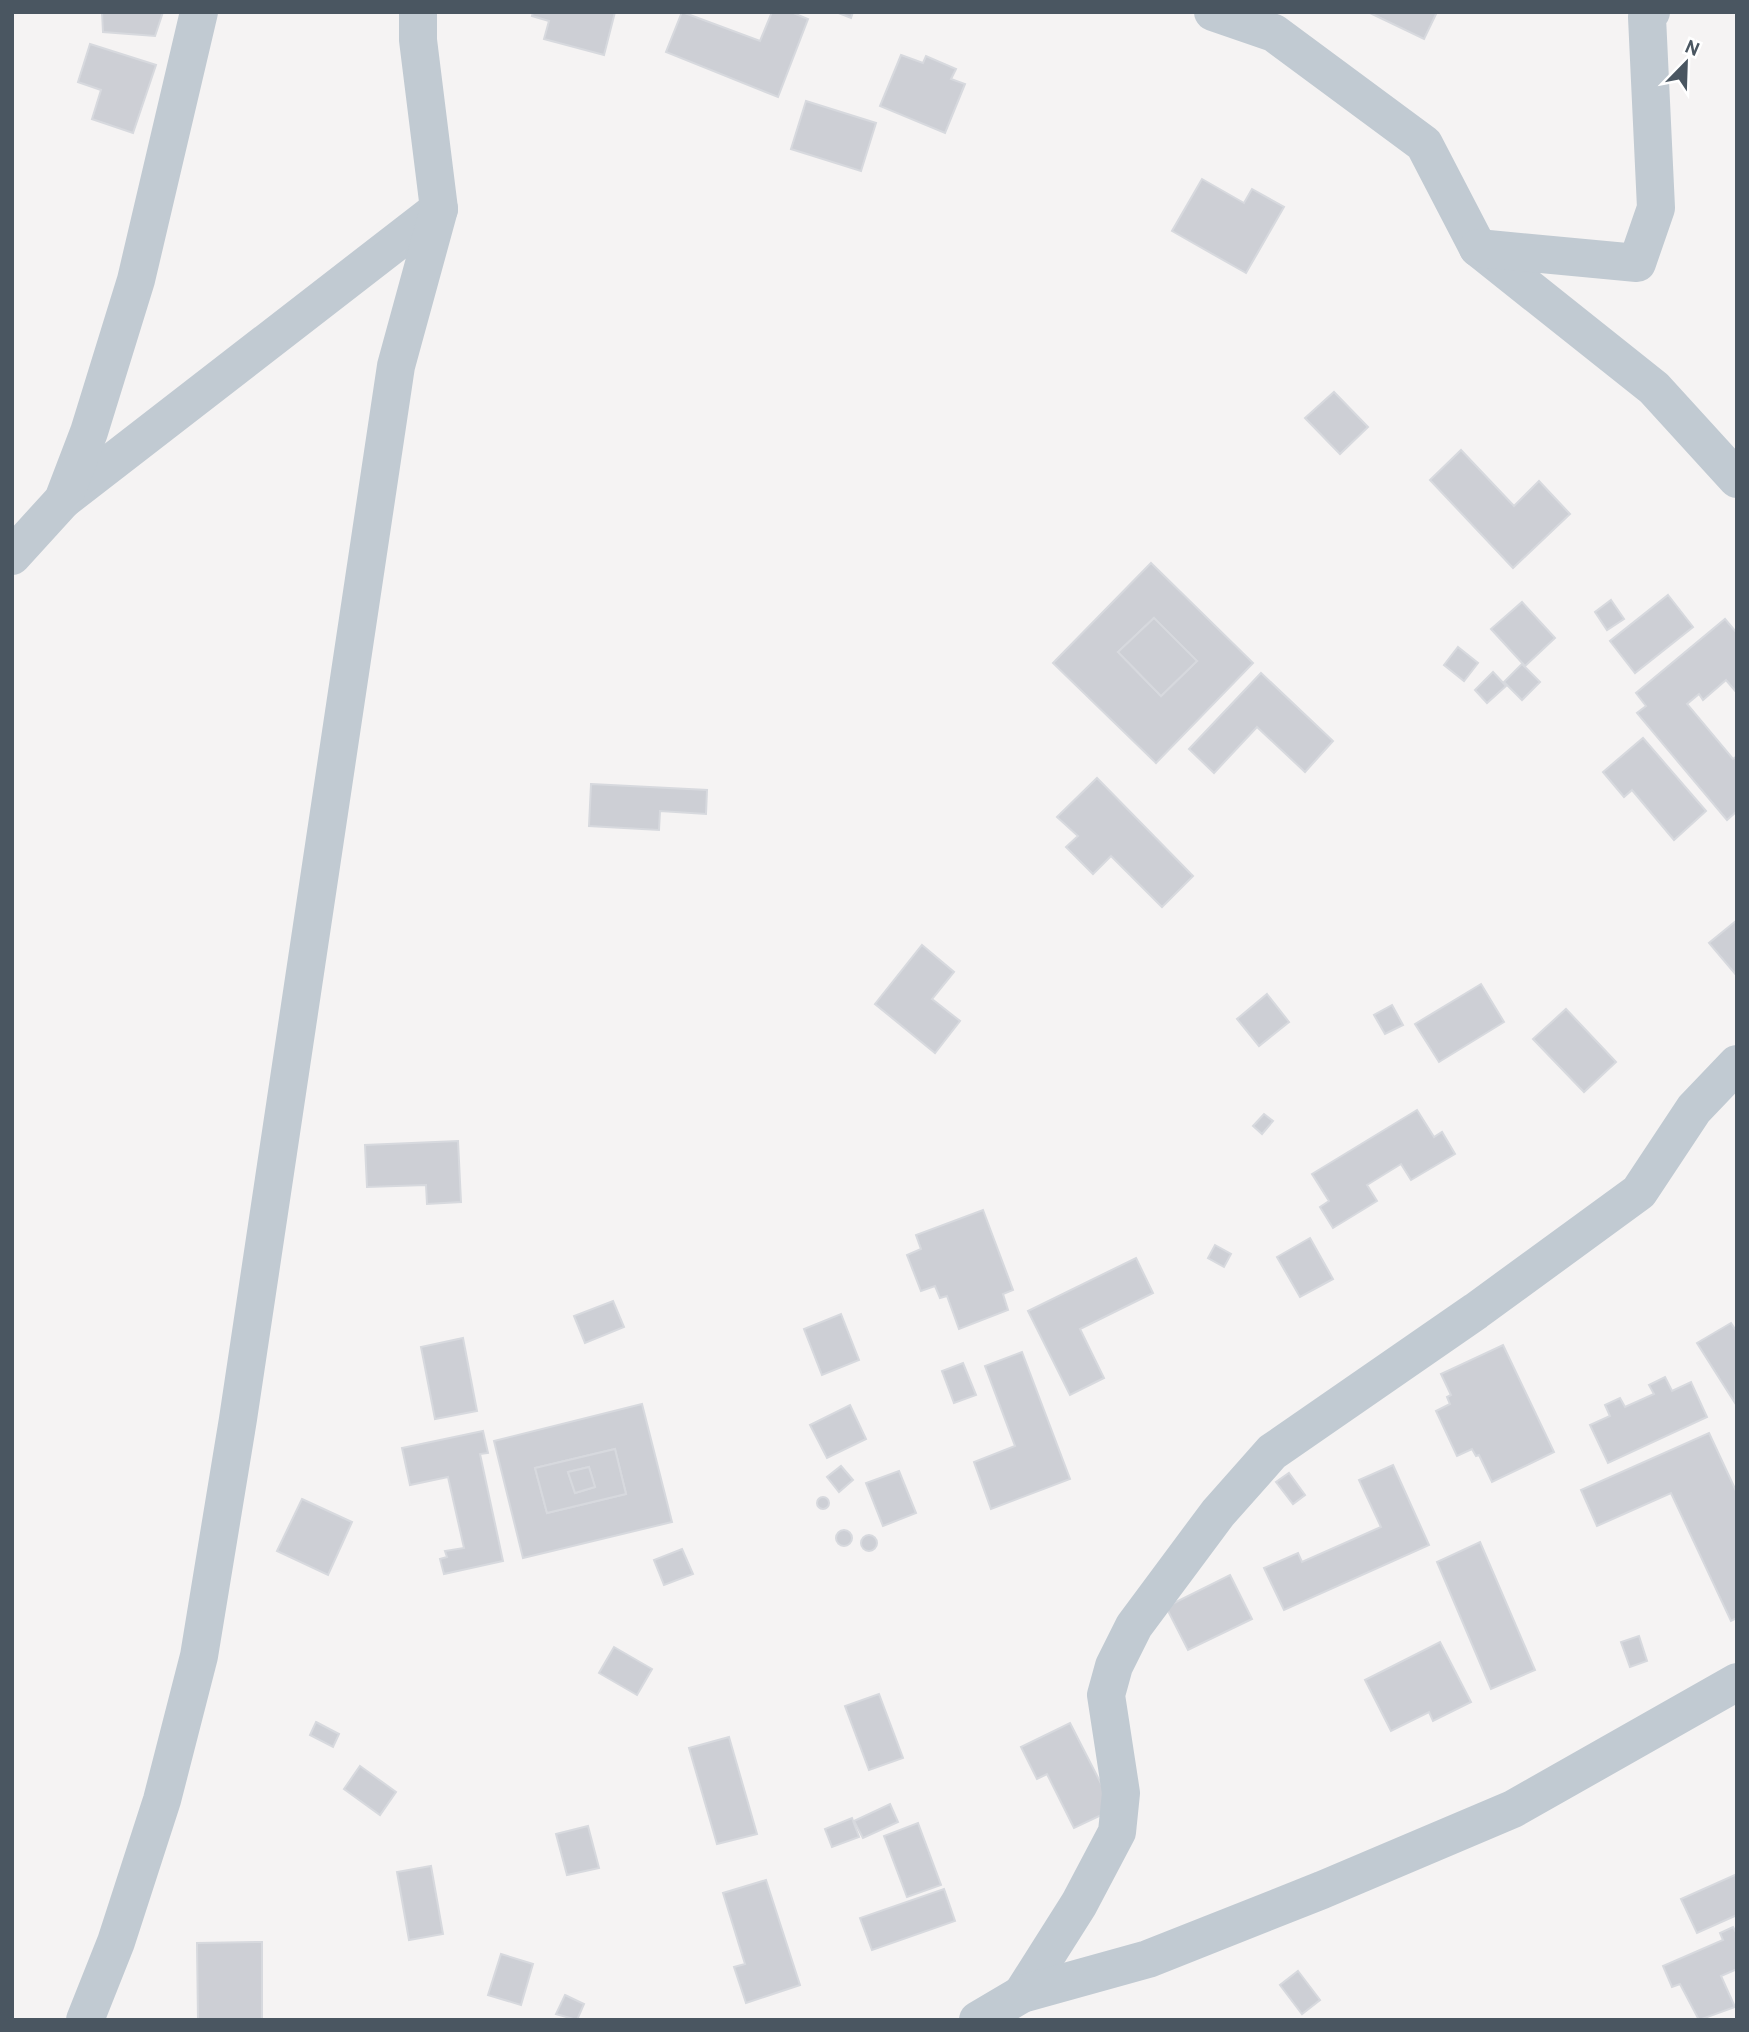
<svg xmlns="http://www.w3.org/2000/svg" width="1749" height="2032" viewBox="0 0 1749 2032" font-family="Overpass,sans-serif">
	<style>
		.building { fill: #cdcfd5; stroke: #d7d9de; stroke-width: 2; fill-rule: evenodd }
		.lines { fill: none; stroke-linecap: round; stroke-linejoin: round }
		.minor { stroke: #c1cad2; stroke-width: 38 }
	</style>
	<rect width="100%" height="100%" fill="#f5f3f3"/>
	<g class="building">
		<path d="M102 12H163L155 36 103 32Z"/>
		<path d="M533 12H615L604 55 544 39 549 21 532 16Z"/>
		<path d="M682 12 760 41 772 12H791L808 19 778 97 666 52Z"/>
		<path d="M836 12H853L851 18Z"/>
		<path d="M1368 12H1437L1424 39Z"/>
		<path d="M90 44 156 65 133 133 92 119 101 90 78 82Z"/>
		<path d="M901 55 923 63 926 56 956 69 951 79 965 84 945 133 880 106Z"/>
		<path d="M806 101 876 123 861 171 791 149Z"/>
		<path d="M1202 179 1244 203 1252 189 1284 207 1246 273 1172 231Z"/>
		<path d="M1334 392 1368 427 1340 454 1305 418Z"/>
		<path d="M1461 450 1514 506 1539 481 1570 514 1513 568 1430 480Z"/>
		<path d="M1151 563 1253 663 1156 763 1053 663ZM1154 618 1197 661 1161 696 1118 652Z"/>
		<path d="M1668 595 1693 627 1635 673 1610 641Z"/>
		<path d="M1611 600 1624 619 1607 630 1595 612Z"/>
		<path d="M1522 602 1555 638 1525 666 1491 629Z"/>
		<path d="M1154 618 1197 661 1161 696 1118 652Z"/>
		<path d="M1725 619 1737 633V693L1726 680 1703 700 1699 694 1687 704 1733 759 1737 756V811L1727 820 1637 713 1646 706 1636 693Z"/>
		<path d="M1458 647 1478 663 1464 681 1444 665Z"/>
		<path d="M1522 664 1540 682 1522 700 1504 682Z"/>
		<path d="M1493 672 1506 686 1487 703 1475 690Z"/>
		<path d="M1261 673 1333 741 1305 772 1257 727 1214 773 1189 749Z"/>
		<path d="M1643 738 1706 811 1674 840 1632 790 1624 797 1603 772Z"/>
		<path d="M1097 778 1193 876 1162 907 1111 856 1093 874 1066 847 1078 836 1057 817Z"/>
		<path d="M591 784 707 790 706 814 660 811 659 830 589 826Z"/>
		<path d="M1737 920V976L1709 943Z"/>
		<path d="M922 945 954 972 932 999 960 1021 935 1053 875 1004Z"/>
		<path d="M1481 984 1504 1022 1439 1062 1415 1024Z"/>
		<path d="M1267 994 1289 1022 1259 1046 1237 1019Z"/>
		<path d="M1392 1005 1403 1025 1385 1034 1374 1015Z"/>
		<path d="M1566 1009 1616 1062 1584 1092 1533 1039Z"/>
		<path d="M1417 1110 1434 1137 1442 1132 1455 1154 1411 1180 1401 1164 1367 1185 1377 1201 1333 1228 1320 1207 1329 1201 1312 1174Z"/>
		<path d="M1264 1114 1273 1121 1262 1134 1253 1126Z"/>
		<path d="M458 1141 461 1202 427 1204 426 1185 367 1187 365 1145Z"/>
		<path d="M983 1210 1013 1290 1003 1294 1008 1310 959 1329 947 1296 940 1298 935 1286 921 1291 907 1255 921 1249 916 1235Z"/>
		<path d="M1310 1238 1333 1279 1300 1297 1277 1257Z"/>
		<path d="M1215 1245 1231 1254 1224 1267 1208 1258Z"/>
		<path d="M1136 1258 1153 1293 1080 1329 1104 1378 1070 1395 1028 1311Z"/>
		<path d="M613 1301 624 1327 585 1343 574 1316Z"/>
		<path d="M841 1314 859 1360 822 1375 804 1329Z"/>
		<path d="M1731 1323 1737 1332 1735 1403 1697 1343Z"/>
		<path d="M463 1338 477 1411 435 1419 421 1347Z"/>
		<path d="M1503 1345 1554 1452 1492 1482 1479 1455 1476 1456 1472 1449 1457 1456 1436 1411 1450 1404 1447 1397 1451 1395 1441 1374Z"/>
		<path d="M1022 1352 1070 1479 991 1509 974 1462 1015 1446 985 1366Z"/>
		<path d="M963 1363 976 1395 954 1403 942 1371Z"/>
		<path d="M1665 1377 1672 1391 1691 1382 1707 1417 1608 1463 1590 1425 1610 1416 1605 1405 1620 1398 1625 1407 1654 1394 1649 1385Z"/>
		<path d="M642 1404 672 1522 523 1558 494 1441ZM615 1449 626 1494 547 1513 535 1468Z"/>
		<path d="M850 1405 866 1439 827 1458 810 1425Z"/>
		<path d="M483 1431 488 1453 480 1454 503 1561 444 1574 440 1559 447 1557 445 1551 464 1548 448 1477 410 1485 402 1448Z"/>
		<path d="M1709 1433 1737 1493V1618L1731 1621 1671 1493 1597 1526 1581 1490Z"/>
		<path d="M615 1449 626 1494 547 1513 535 1468ZM589 1467 595 1487 575 1493 568 1472Z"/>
		<path d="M1393 1465 1429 1545 1284 1610 1264 1568 1298 1553 1302 1562 1381 1527 1359 1480Z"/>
		<path d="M841 1466 853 1480 839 1492 827 1477Z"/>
		<path d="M589 1467 595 1487 575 1493 568 1472Z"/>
		<path d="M899 1471 916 1513 883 1526 866 1483Z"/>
		<path d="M1289 1473 1305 1495 1293 1504 1276 1482Z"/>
		<circle cx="823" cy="1503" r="6"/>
		<path d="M302 1499 352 1522 328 1575 277 1551Z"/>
		<circle cx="844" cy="1538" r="8"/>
		<circle cx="869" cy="1543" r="8"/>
		<path d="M1480 1542 1535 1670 1491 1689 1437 1562Z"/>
		<path d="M682 1549 693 1574 664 1585 654 1560Z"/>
		<path d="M1230 1575 1252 1619 1188 1650 1166 1607Z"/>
		<path d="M1639 1636 1647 1661 1630 1667 1621 1642Z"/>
		<path d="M1440 1642 1471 1702 1433 1721 1429 1712 1391 1731 1365 1680Z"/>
		<path d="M614 1647 652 1669 637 1695 599 1673Z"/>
		<path d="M879 1694 903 1758 869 1770 845 1706Z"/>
		<path d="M316 1722 339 1734 333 1747 310 1735Z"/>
		<path d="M1070 1723 1114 1809 1074 1828 1047 1774 1037 1779 1021 1747Z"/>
		<path d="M729 1737 757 1834 717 1844 689 1748Z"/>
		<path d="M360 1766 396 1792 380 1815 344 1789Z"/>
		<path d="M890 1804 898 1822 863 1838 854 1821Z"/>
		<path d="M852 1818 859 1837 832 1847 825 1829Z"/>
		<path d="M918 1823 941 1885 907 1897 884 1836Z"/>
		<path d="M588 1826 599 1868 567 1875 556 1834Z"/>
		<path d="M431 1866 443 1934 409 1940 397 1872Z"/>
		<path d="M1737 1874V1915L1697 1933 1681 1899Z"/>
		<path d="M766 1880 800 1985 746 2003 734 1967 745 1964 723 1893Z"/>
		<path d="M944 1889 955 1921 872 1950 860 1918Z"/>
		<path d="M1733 1927 1737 1934V1969L1721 1976 1735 2007 1699 2020 1680 1984 1672 1987 1663 1966 1723 1940 1720 1933Z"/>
		<path d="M262 1942V2020H198L197 1943Z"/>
		<path d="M501 1954 533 1964 521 2005 488 1995Z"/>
		<path d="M1298 1971 1320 2000 1302 2014 1280 1985Z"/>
		<path d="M565 1995 584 2004 577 2020 556 2014Z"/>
	</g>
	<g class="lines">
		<g class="minor">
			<path d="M1213 12 1274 33 1424 144 1478 248 1654 388 1737 479"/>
			<path d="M1478 248 1637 263 1656 208 1647 17 1651 12"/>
			<path d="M63 500 439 209"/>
			<path d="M12 556 63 500 89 432 136 280 199 12"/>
			<path d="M1022 1994 1079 1904 1117 1832 1121 1793 1106 1695 1114 1666 1134 1626 1218 1513 1272 1452 1476 1311 1639 1192 1694 1109 1737 1064"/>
			<path d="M85 2020 116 1942 162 1800 199 1656 238 1419 396 366 439 209 418 40V12"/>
			<path d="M978 2020 1022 1994 1148 1959 1322 1890 1513 1809 1737 1682"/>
		</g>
	</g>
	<rect width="1749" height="2032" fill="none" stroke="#4a5661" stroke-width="28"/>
	<g transform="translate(1686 63) rotate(23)" stroke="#ffffff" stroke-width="5" paint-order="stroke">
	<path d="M0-5L12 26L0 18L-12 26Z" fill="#4a5661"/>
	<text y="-10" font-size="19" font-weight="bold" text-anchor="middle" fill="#4a5661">N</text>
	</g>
</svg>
